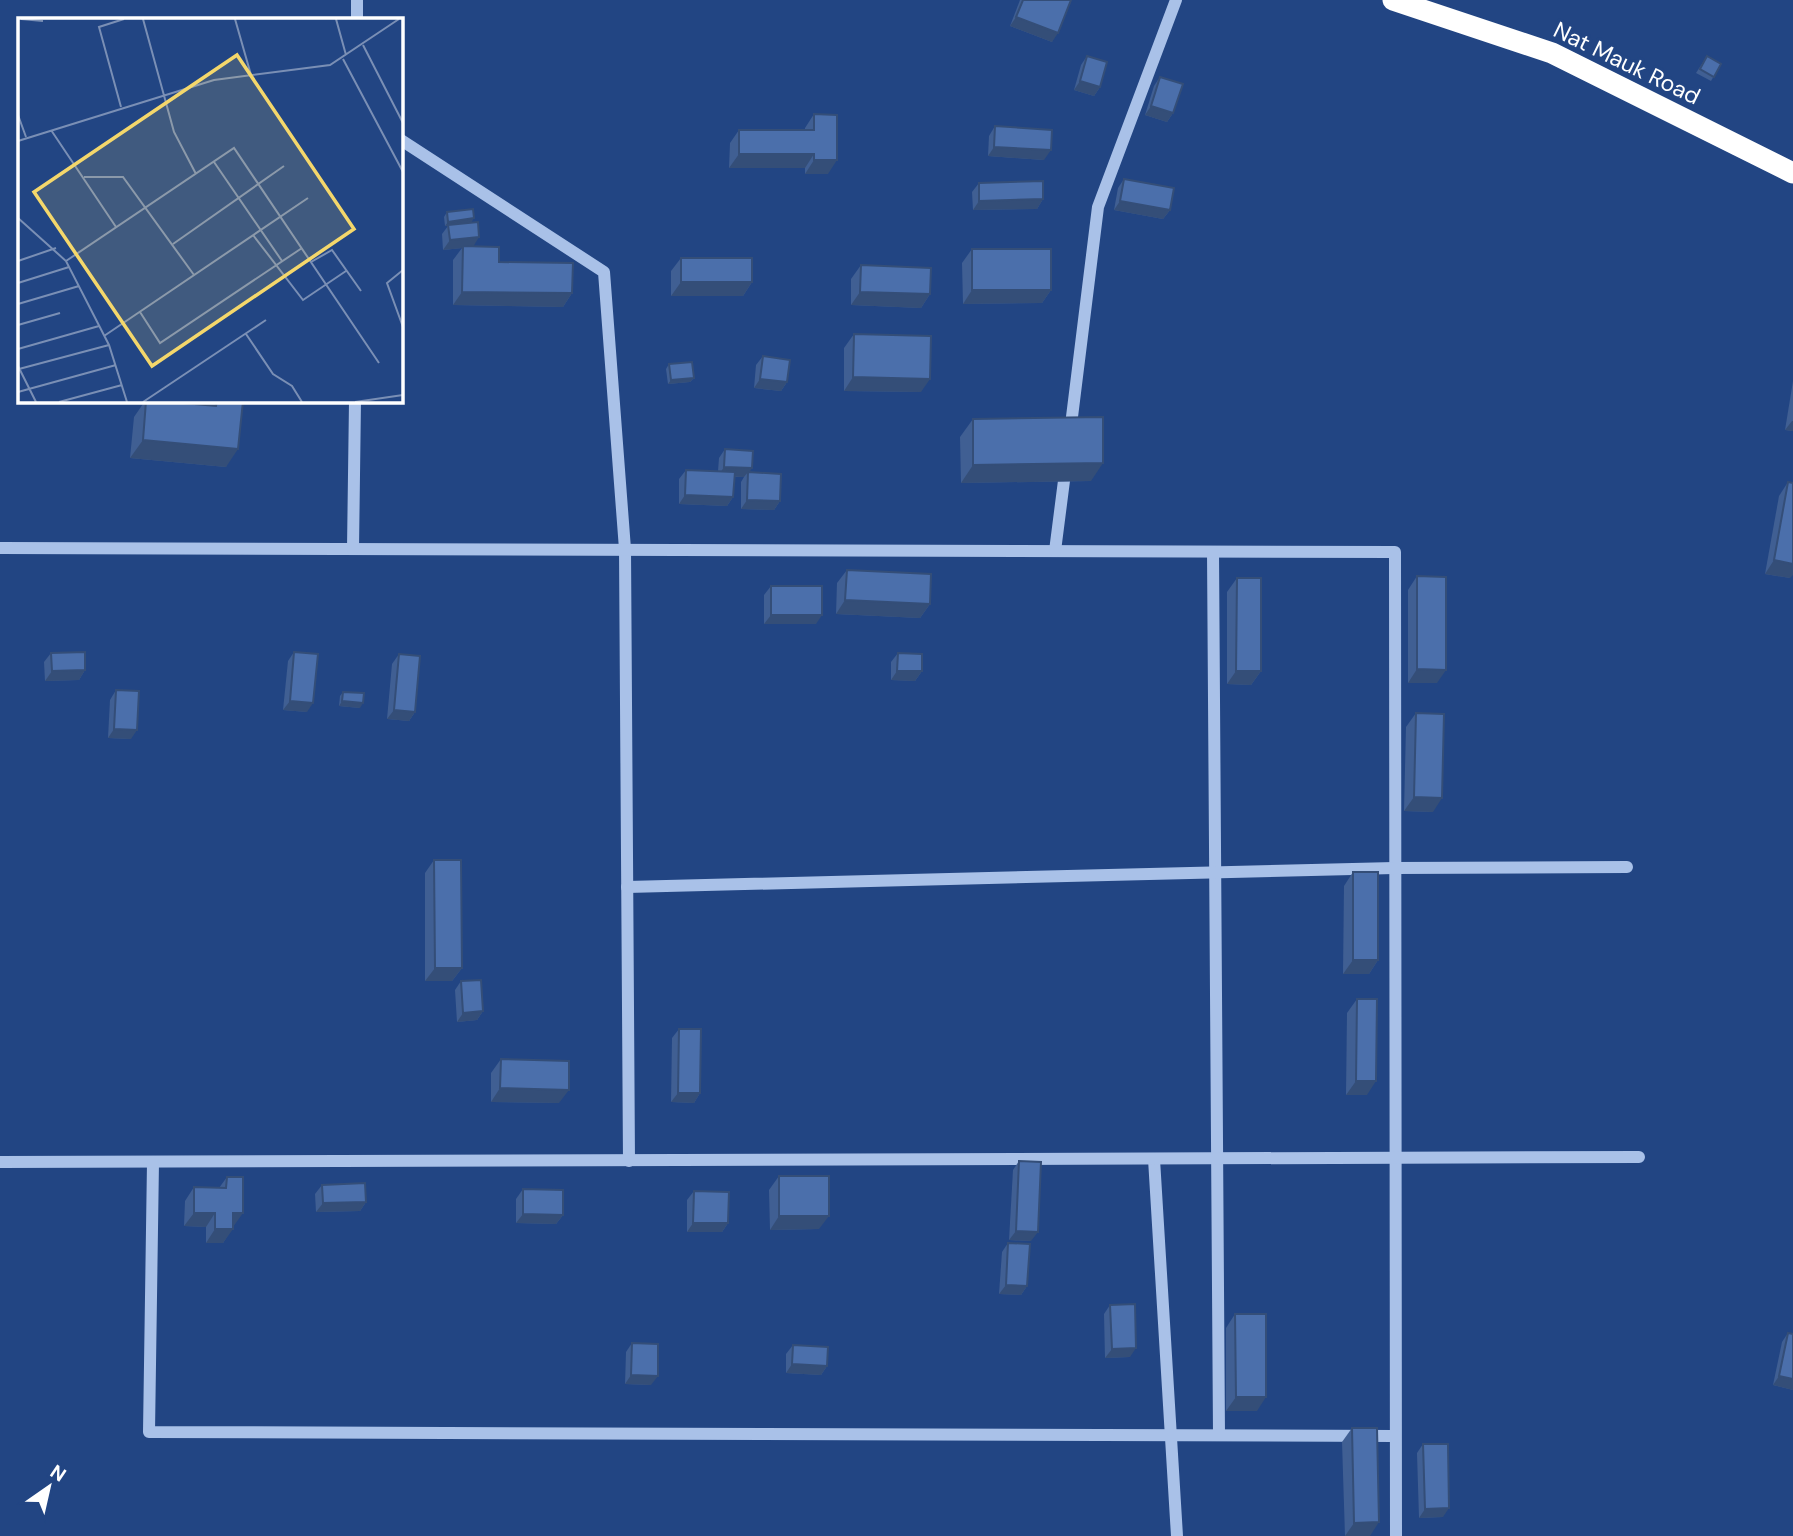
<svg xmlns="http://www.w3.org/2000/svg" width="1793" height="1536" viewBox="0 0 1793 1536" font-family="'DM Sans',sans-serif">
	<style>
		.lines { fill: none; stroke-linecap: round; stroke-linejoin: round }
		.minor { stroke: #a9c1e8; stroke-width: 12 }
		.highway { stroke: #fff; stroke-width: 21 }
		.wall { fill: #405f93 }
		.shaded-wall { fill: #344e78 }
		.building { fill: #4b6fab; stroke: #344e78; stroke-width: 2 }
		.labels { text-anchor: middle; stroke-width: 6; stroke-linejoin: round; paint-order: stroke }
		.street-label { font-size: 23px; fill: #fff; stroke: #224583 }
		.inset-road { fill: none; stroke: #7a8fb5; stroke-width: 2 }
		.view { fill: #f4d76b; fill-opacity: 0.15; stroke: #f4d76b; stroke-width: 3.5 }
		.inset-edge { fill: none; stroke: #fff; stroke-width: 3.5 }
	</style>
	<rect width="100%" height="100%" fill="#224583"/>
	<g class="lines">
		<g class="minor">
			<path d="M357 0V19"/>
			<path d="M401 140 604 272 625 549 629 1161"/>
			<path d="M1070 433 1098 207 1176 0"/>
			<path d="M0 548 1395 552 1396 1536"/>
			<path d="M353 549 355 401"/>
			<path d="M1055 551 1066 465"/>
			<path d="M1213 552 1219 1435"/>
			<path d="M627 887 1394 868 1627 867"/>
			<path d="M1154 1159 1177 1536"/>
			<path d="M0 1162 1639 1157"/>
			<path d="M153 1162 149 1432 1395 1436"/>
		</g>
		<path class="highway" d="M1393 0 1552 53 1793 173"/>
	</g>
	<g class="wall">
		<path d="M1020 0H1069L1052 42 1010 26Z"/>
		<path d="M1087 56 1100 87 1094 96 1074 90 1081 65Z"/>
		<path d="M1707 56 1721 64 1711 81 1696 73Z"/>
		<path d="M1160 77 1173 113 1167 122 1145 115 1154 86Z"/>
		<path d="M814 114 828 174H805V168H729L730 143 739 130H805V128Z"/>
		<path d="M995 126 1044 160 988 156 989 136Z"/>
		<path d="M1124 179 1170 210 1163 219 1114 210 1118 188Z"/>
		<path d="M979 183 1043 199 1037 209 973 210 972 192Z"/>
		<path d="M447 212 471 223 473 246 499 262 572 293 563 307 453 305V260L462 248 443 250 442 234 448 226H445L444 217Z"/>
		<path d="M972 249 1051 290 1042 303 963 304 962 263Z"/>
		<path d="M681 258 752 282 743 296H671V271Z"/>
		<path d="M861 265 930 294 921 308 851 305V279Z"/>
		<path d="M854 334 921 392 844 391V348Z"/>
		<path d="M763 356 787 382 781 391 754 388 756 365Z"/>
		<path d="M669 364 694 378 690 382 668 384 666 369Z"/>
		<path d="M1793 381V431L1785 430Z"/>
		<path d="M145 401H160L205 405 206 401H243L226 467 130 458 134 417Z"/>
		<path d="M973 419 1091 481 961 483 960 437Z"/>
		<path d="M725 449 780 501 774 510 741 509V482L744 477H734L733 497 727 506 679 504V479L686 470 718 471 719 458Z"/>
		<path d="M1788 482 1790 578 1765 574 1779 496Z"/>
		<path d="M847 570 930 604 920 618 836 614 837 583Z"/>
		<path d="M1417 576 1437 683H1408V590Z"/>
		<path d="M1237 578 1261 671 1251 685 1227 684V592Z"/>
		<path d="M771 586 816 624H764V595Z"/>
		<path d="M294 652 307 712 283 710 288 661Z"/>
		<path d="M51 653 85 670 79 680 45 681 44 662Z"/>
		<path d="M898 653 922 671 915 681 891 680V662Z"/>
		<path d="M399 654 415 712 409 721 387 719 392 664Z"/>
		<path d="M116 690 131 739 108 738 110 700Z"/>
		<path d="M343 692 360 708 339 706 340 696Z"/>
		<path d="M1416 713 1433 812 1404 811 1406 727Z"/>
		<path d="M434 860 462 968 452 981H425V873Z"/>
		<path d="M1353 872 1378 960 1369 974H1343L1344 886Z"/>
		<path d="M461 981 483 1011 477 1020 457 1022 455 990Z"/>
		<path d="M1357 999 1367 1095H1346L1347 1013Z"/>
		<path d="M679 1029 700 1093 694 1103 671 1102 672 1038Z"/>
		<path d="M501 1059 559 1103 491 1102V1073Z"/>
		<path d="M1019 1161 1031 1241 1009 1240 1013 1170Z"/>
		<path d="M779 1176 819 1229 770 1230 769 1190Z"/>
		<path d="M227 1177 233 1227 223 1243H206V1227L184 1226 185 1201 194 1187 219 1188Z"/>
		<path d="M322 1185 366 1202 360 1211 316 1212 315 1194Z"/>
		<path d="M523 1189 563 1215 556 1224 516 1223V1199Z"/>
		<path d="M694 1191 728 1223 722 1232H687V1200Z"/>
		<path d="M1008 1243 1027 1286 1021 1295 999 1294 1002 1252Z"/>
		<path d="M1110 1305 1130 1357 1105 1358 1104 1314Z"/>
		<path d="M1235 1314 1257 1411H1226V1328Z"/>
		<path d="M1788 1333 1793 1390 1773 1385 1782 1342Z"/>
		<path d="M632 1343 651 1385 625 1384 626 1352Z"/>
		<path d="M793 1345 827 1366 821 1375 786 1373V1354Z"/>
		<path d="M1352 1428 1370 1536H1345L1342 1442Z"/>
		<path d="M1423 1444 1443 1517 1419 1518 1417 1453Z"/>
	</g>
	<g class="shaded-wall">
		<path d="M1016 17 1058 33 1052 42 1010 26Z"/>
		<path d="M1080 81 1100 87 1094 96 1074 90Z"/>
		<path d="M1151 106 1173 113 1167 122 1145 115Z"/>
		<path d="M994 147 1051 150 1044 160 988 156Z"/>
		<path d="M739 154H814L805 168H729Z"/>
		<path d="M814 160H837L828 174H805Z"/>
		<path d="M1043 199 1037 209 973 210 979 201Z"/>
		<path d="M1120 201 1170 210 1163 219 1114 210Z"/>
		<path d="M474 218 471 223 445 226 448 222Z"/>
		<path d="M479 237 473 247 443 250 450 240Z"/>
		<path d="M681 282H752L743 296H671Z"/>
		<path d="M972 290H1051L1042 303 963 304Z"/>
		<path d="M462 292 572 293 563 307 453 305Z"/>
		<path d="M860 292 930 294 921 308 851 305Z"/>
		<path d="M853 377 930 379 921 392 844 391Z"/>
		<path d="M694 378 690 382 668 384 671 380Z"/>
		<path d="M760 379 787 382 781 391 754 388Z"/>
		<path d="M1792 421H1793V431L1785 430Z"/>
		<path d="M143 440 238 449 226 467 130 458Z"/>
		<path d="M1103 463 1091 481 961 483 973 465Z"/>
		<path d="M724 467 752 468 748 475V472L744 477 718 476Z"/>
		<path d="M685 495 733 497 727 506 679 504Z"/>
		<path d="M747 500 780 501 774 510 741 509Z"/>
		<path d="M1774 560 1793 564V575L1790 578 1765 574Z"/>
		<path d="M845 600 930 604 920 618 836 614Z"/>
		<path d="M771 615H822L816 624H764Z"/>
		<path d="M1417 669 1446 670 1437 683H1408Z"/>
		<path d="M85 670 79 680 45 681 52 671Z"/>
		<path d="M897 671H922L915 681 891 680Z"/>
		<path d="M1236 671H1261L1251 685 1227 684Z"/>
		<path d="M290 701 313 703 307 712 283 710Z"/>
		<path d="M342 701 363 703 360 708 339 706Z"/>
		<path d="M394 710 415 712 409 721 387 719Z"/>
		<path d="M114 729 137 730 131 739 108 738Z"/>
		<path d="M1414 797 1442 798 1433 812 1404 811Z"/>
		<path d="M1353 960H1378L1369 974H1343Z"/>
		<path d="M435 968H462L452 981H425Z"/>
		<path d="M483 1011 477 1020 457 1022 463 1013Z"/>
		<path d="M1356 1081H1376L1367 1095H1346Z"/>
		<path d="M500 1088 569 1090 559 1103 491 1102Z"/>
		<path d="M678 1093H700L694 1103 671 1102Z"/>
		<path d="M366 1202 360 1211 316 1212 323 1203Z"/>
		<path d="M194 1213H215L206 1227 184 1226Z"/>
		<path d="M233 1213H243L233 1227Z"/>
		<path d="M523 1214 563 1215 556 1224 516 1223Z"/>
		<path d="M779 1216H829L819 1229 770 1230Z"/>
		<path d="M693 1223H728L722 1232H687Z"/>
		<path d="M215 1229H233L223 1243H206Z"/>
		<path d="M1016 1231 1038 1232 1031 1241 1009 1240Z"/>
		<path d="M1006 1285 1027 1286 1021 1295 999 1294Z"/>
		<path d="M1136 1348 1130 1357 1105 1358 1112 1349Z"/>
		<path d="M792 1364 827 1366 821 1375 786 1373Z"/>
		<path d="M631 1375 658 1376 651 1385 625 1384Z"/>
		<path d="M1779 1376 1793 1379V1390L1773 1385Z"/>
		<path d="M1236 1397H1266L1257 1411H1226Z"/>
		<path d="M1449 1508 1443 1517 1419 1518 1425 1509Z"/>
		<path d="M1379 1522 1370 1536H1345L1354 1523Z"/>
	</g>
	<g class="building">
		<path d="M1023 0H1071L1058 33 1016 17Z"/>
		<path d="M1087 56 1107 62 1100 87 1080 81Z"/>
		<path d="M1707 56 1721 64 1714 77 1700 69Z"/>
		<path d="M1160 77 1183 84 1173 113 1151 106Z"/>
		<path d="M814 114 837 115V160H814V154H739V130H814Z"/>
		<path d="M995 126 1052 130 1051 150 994 147Z"/>
		<path d="M1124 179 1174 188 1170 210 1120 201Z"/>
		<path d="M1043 181V199L979 201V183Z"/>
		<path d="M473 209 474 218 448 222 447 212Z"/>
		<path d="M478 222 479 237 450 240 448 225Z"/>
		<path d="M463 246 499 247V262L573 263 572 293 462 292Z"/>
		<rect x="972" y="249" width="79" height="41"/>
		<rect x="681" y="258" width="71" height="24"/>
		<path d="M861 265 931 268 930 294 860 292Z"/>
		<path d="M854 334 931 336 930 379 853 377Z"/>
		<path d="M763 356 790 360 787 382 760 379Z"/>
		<path d="M692 362 694 378 671 380 669 364Z"/>
		<path d="M146 401H160L216 406 217 401H243L238 449 143 440Z"/>
		<path d="M1103 417V463L973 465V419Z"/>
		<path d="M725 449 753 451 752 468 724 467Z"/>
		<path d="M686 470 735 472 733 497 685 495Z"/>
		<path d="M748 472 781 474 780 501 747 500Z"/>
		<path d="M1788 482 1793 483V564L1774 560Z"/>
		<path d="M847 570 931 574 930 604 845 600Z"/>
		<path d="M1417 576 1446 577V670L1417 669Z"/>
		<path d="M1237 578H1261V671H1236Z"/>
		<rect x="771" y="586" width="51" height="29"/>
		<path d="M85 652V670L52 671 51 653Z"/>
		<path d="M294 652 318 654 313 703 290 701Z"/>
		<path d="M898 653 922 654V671H897Z"/>
		<path d="M399 654 420 656 415 712 394 710Z"/>
		<path d="M116 690 139 691 137 730 114 729Z"/>
		<path d="M343 692 364 693 363 703 342 701Z"/>
		<path d="M1416 713 1444 714 1442 798 1414 797Z"/>
		<path d="M434 860H461L462 968H435Z"/>
		<rect x="1353" y="872" width="25" height="88"/>
		<path d="M481 980 483 1011 463 1013 461 981Z"/>
		<path d="M1357 999H1377L1376 1081H1356Z"/>
		<path d="M679 1029H701L700 1093H678Z"/>
		<path d="M501 1059 569 1061V1090L500 1088Z"/>
		<path d="M1019 1161 1041 1162 1038 1232 1016 1231Z"/>
		<rect x="779" y="1176" width="50" height="40"/>
		<path d="M227 1177H243V1213H233V1229H215V1213H194V1187L226 1188Z"/>
		<path d="M365 1183 366 1202 323 1203 322 1185Z"/>
		<path d="M523 1189 563 1190V1215L523 1214Z"/>
		<path d="M694 1191 729 1192 728 1223H693Z"/>
		<path d="M1008 1243 1030 1244 1027 1286 1006 1285Z"/>
		<path d="M1135 1304 1136 1348 1112 1349 1110 1305Z"/>
		<path d="M1235 1314H1266V1397H1236Z"/>
		<path d="M1788 1333 1793 1334V1379L1779 1376Z"/>
		<path d="M632 1343 658 1344V1376L631 1375Z"/>
		<path d="M793 1345 828 1347 827 1366 792 1364Z"/>
		<path d="M1352 1428H1377L1379 1522 1354 1523Z"/>
		<path d="M1423 1444H1448L1449 1508 1425 1509Z"/>
	</g>
	<g class="labels">
		<g class="street-label">
			<text transform="translate(1627 63) rotate(26)" y="8">Nat Mauk Road</text>
		</g>
	</g>
	<g transform="translate(18 18)">
		<rect width="385" height="385" fill="#224583"/>
		<path class="inset-road" d="M3 1 25 3M125 1 156 114 178 156M217 1 233 57M318 1 328 37M345 27 385 105M325 41 385 154M103 89 81 9 106 1M0 97 8 119M33 112 98 209M0 123 196 62 312 47 381 1M196 144 264 243M66 159H105L176 257M0 200 48 243 91 327 109 384M235 217 285 282 328 253M155 226 266 148M0 243 38 230M48 243 216 130 361 345M293 244 314 232 343 273M385 252 369 265 385 309M0 265 51 249M0 286 61 268M122 294 142 325 284 230M0 307 42 295M228 316 255 356 274 368 284 384M86 318 290 180M0 331 81 308M0 348 18 384M1 351 91 327M0 374 98 347M41 384 104 367M125 384 248 302M337 384 385 377"/>
		<path class="view" d="M219 37 336 211 134 348 16 174Z"/>
		<rect width="385" height="385" class="inset-edge"/>
	</g>
	<g transform="translate(49 1487) rotate(34)" stroke="#224583" stroke-width="5" paint-order="stroke">
	<path d="M0-5L12 26L0 18L-12 26Z" fill="#ffffff"/>
	<text y="-10" font-size="19" font-weight="bold" text-anchor="middle" fill="#ffffff">N</text>
	</g>
</svg>
